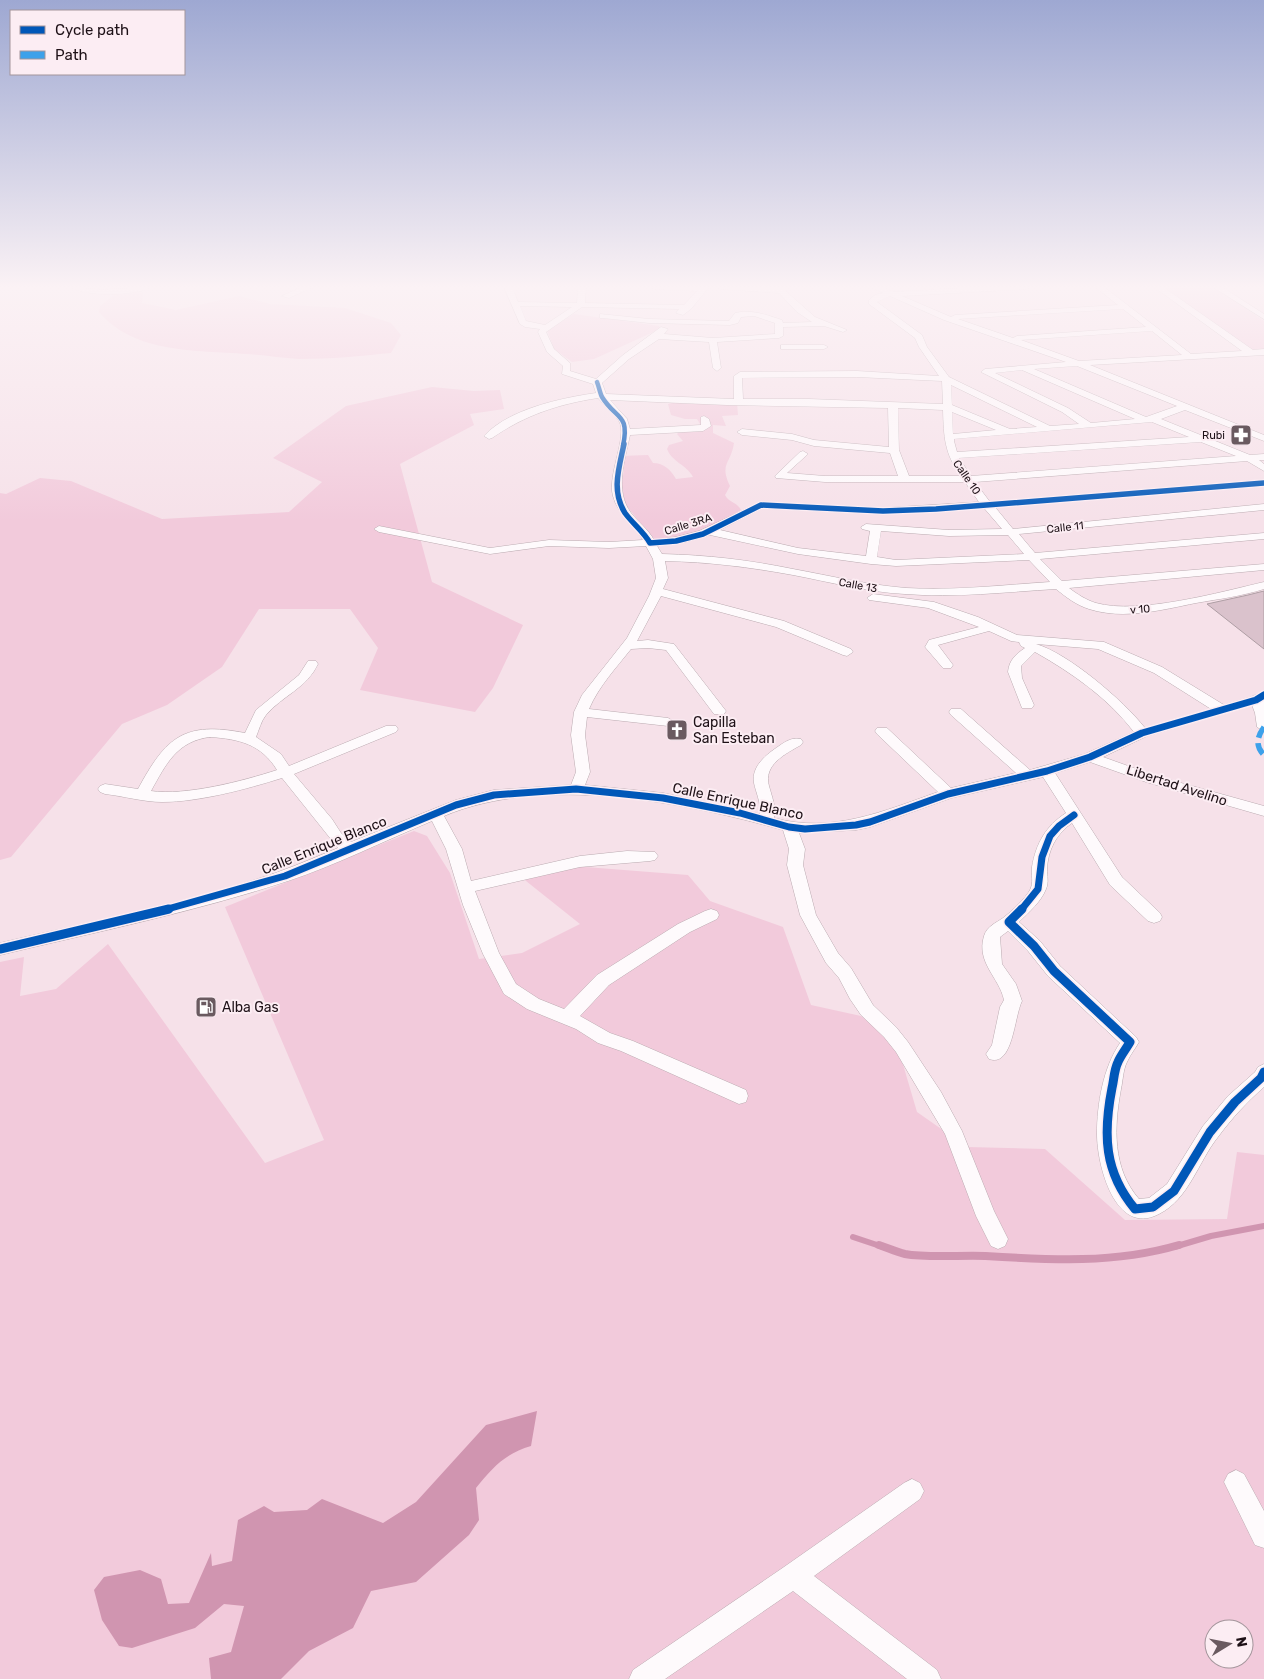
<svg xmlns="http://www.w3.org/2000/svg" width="1264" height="1679" viewBox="0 0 1264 1679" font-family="Rubik,sans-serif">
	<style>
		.green { fill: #f2cadb; fill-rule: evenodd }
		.water { fill: #d095b0 }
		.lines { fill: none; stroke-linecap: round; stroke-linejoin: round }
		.stream-far1 { stroke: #d095b0; stroke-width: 6 }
		.stream { stroke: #d095b0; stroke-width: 8 }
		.building { fill: #dac2cc; stroke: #ae9ea4 }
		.minor-casing { stroke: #bbabb1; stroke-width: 1 }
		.minor { fill: #fefafc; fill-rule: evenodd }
		.quiet { stroke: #3da1ea; stroke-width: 5.5; stroke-dasharray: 12 5.5; stroke-linecap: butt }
		.cycleway-far3-casing { stroke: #fcedf3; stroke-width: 6 }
		.cycleway-far2-casing { stroke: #fcedf3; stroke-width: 8 }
		.cycleway-far1-casing { stroke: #fcedf3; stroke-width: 10 }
		.cycleway-casing { stroke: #fcedf3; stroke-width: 12 }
		.cycleway-far3 { stroke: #0057b8; stroke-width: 4.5 }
		.cycleway-far2 { stroke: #0057b8; stroke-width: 5.5 }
		.cycleway-far1 { stroke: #0057b8; stroke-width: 7 }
		.cycleway { stroke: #0057b8; stroke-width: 9 }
		.labels { text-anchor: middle; stroke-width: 4; stroke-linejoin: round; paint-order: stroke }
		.far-poi-label { font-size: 11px; fill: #1e1117; stroke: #fcedf3; text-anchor: end }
		.far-street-label { font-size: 11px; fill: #1e1117; stroke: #fcedf3 }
		.poi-label { font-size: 14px; fill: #1e1117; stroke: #fcedf3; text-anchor: start }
		.street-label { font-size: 14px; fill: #1e1117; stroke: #fcedf3 }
	</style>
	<rect width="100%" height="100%" fill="#f6e1e9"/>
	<g class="green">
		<path d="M1158 287H1215L1264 321V349L1254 350 1239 344Z"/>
		<path d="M143 293 142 303 176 310 239 296 270 304 345 308 391 323 401 335 391 353C361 356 330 359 299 359 281 358 264 355 246 354 196 350 135 354 99 312L100 306 114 295Z"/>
		<path d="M574 314 659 326 660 329 594 359 572 362 554 349 547 330Z"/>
		<path d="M432 387 474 391 500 390 504 409 470 414 474 425 400 464 432 582 523 625 493 688 475 712 360 690 378 648 350 609H259L222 667 167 705 122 724 11 857 0 860V493L6 494 40 478 71 481 162 519 289 512 322 482 273 458 346 406Z"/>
		<path d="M676 402 737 403 738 415 722 416 726 426 713 425V433L734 443C731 464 719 463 730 486L725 495C728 502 737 502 741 510L718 526 656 542 620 498 624 468 621 456 648 455 653 463C664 463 671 470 676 479L693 477C687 465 672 462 667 449L669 445 683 441 677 434 682 429 702 427 697 419H685L671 415 668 404Z"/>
		<path d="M414 831 427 836 450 873 479 959 522 953 580 924 516 873 560 865 688 875 710 901 783 927 811 1005 861 1016 894 1034 917 1112 967 1147 1045 1149 1125 1220 1227 1219 1237 1152 1264 1155V1679H0V962L24 957 20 996 56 989 108 944 265 1163 324 1140 225 907ZM1214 1629H1244V1659H1214Z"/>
	</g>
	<path class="water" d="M537 1411 531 1446C506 1453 492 1468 476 1488L479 1520 469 1535 416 1582 371 1591 353 1628 309 1651 281 1679H211L209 1658 231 1652 244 1606 224 1604 195 1628 132 1648 119 1646 102 1620 94 1590 104 1577 140 1570 161 1579 168 1604 189 1603 211 1553 212 1566 232 1561 238 1520 264 1506 274 1512 307 1510 322 1499 383 1523 416 1502 486 1425Z"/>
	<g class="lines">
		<g class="stream-far1">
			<path d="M853 1237 883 1247"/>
			<path d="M1174 1247 1211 1236 1264 1226"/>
		</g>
		<path class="stream" d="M879 1245C888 1248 896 1252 905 1254 926 1258 962 1255 985 1256 1050 1260 1114 1264 1179 1245"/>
	</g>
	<path class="building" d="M1264 591V649L1207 604 1248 595Z"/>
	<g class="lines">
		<g class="minor-casing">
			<g id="minor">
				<path d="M71 287 101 290 151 287C137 296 85 297 71 287Z"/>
				<path d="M302 287H313L289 298 282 296Z"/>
				<path d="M504 287H512L518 302 577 303 578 287H586L585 303 684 305 697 291 654 289 650 287H709L691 309 683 315 676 313 679 309 582 307 549 330 546 332 554 349 570 363V371L596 379 623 355 661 327 668 329 664 334 713 338 775 334V323L754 316 741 317 738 323 730 325 649 323 603 318H600V314L649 319 729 321 735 313C752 309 766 315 782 320L783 323 812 322 797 312 779 293 721 289 717 287H781L815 317 847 330 843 332 824 326 783 327V336L779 338 717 342 721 368 717 371 713 368 709 342 659 339 629 359 602 383 606 394 734 399V376L740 372 857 371 939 376 919 347 915 338 869 304V300L875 295 883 293 871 287H882L894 292 983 287H1031L1027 289 902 296 951 317 955 315 1118 305 1095 287H1104L1191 354 1242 351 1154 287H1163L1253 350 1264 349V355L1090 365 1264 435V441L1185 410 1161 419 1250 455 1264 454V460H1259L1264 464V471L1247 461 975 482 990 502 1264 480V486L995 507 1013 529 1264 504V510L1019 534 1035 553 1264 533V539L1040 559 1062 581 1264 564V570L1069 588C1077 594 1086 600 1096 603 1138 615 1221 592 1264 582V589C1242 596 1219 599 1196 603 1161 610 1124 620 1089 609 1076 605 1066 597 1056 589 1006 592 955 598 905 594 867 592 830 582 793 575 749 567 709 562 665 561L668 578 663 589 784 621 851 649 853 652 847 656 843 655 776 627 661 596 637 641 648 640 674 644 726 711 724 714H714L666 650 648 648 631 649C616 668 599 686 589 709L668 718 675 722 668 726 587 717 585 735 590 772 585 785 663 793 760 814C761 802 756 793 754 783 751 766 767 754 779 746 786 741 793 737 801 739L803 742 801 745C785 754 763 765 769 786 772 797 776 806 774 818 832 834 884 811 938 792L877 734 875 731 877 728H887L951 788 1016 773 951 715 949 712 951 709H961L1030 770 1085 754 1134 732C1108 698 1072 673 1035 652L1021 666 1022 678 1034 705 1032 708H1022L1008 672C1009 660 1016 654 1025 648L1021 646 1019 642 1011 641 989 631 938 645 953 665 951 668H943L925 647 929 640 979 627 928 608 869 600 867 598 873 594 934 602 978 617 1017 635 1104 642 1162 667 1224 705 1251 697 1264 691V731L1257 727 1255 713 1252 705 1147 736 1103 757 1156 776 1264 806V816L1146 782 1090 762 1055 773 1122 877 1160 913 1162 917 1160 921 1154 923 1148 921 1110 885 1072 823C1056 834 1048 850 1047 869 1047 876 1049 882 1046 889 1041 902 1029 912 1019 922L1040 941 1060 966 1136 1037 1139 1042C1135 1049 1130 1055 1127 1062 1123 1070 1123 1080 1121 1089 1114 1127 1112 1168 1139 1199L1149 1198 1167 1184 1203 1126 1228 1096 1255 1072 1258 1067 1264 1064V1087C1247 1102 1232 1118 1218 1137 1198 1162 1189 1199 1159 1214 1115 1237 1097 1165 1097 1134 1097 1104 1103 1068 1120 1043L1048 976 1028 951 1008 931 1000 937 1002 964 1016 984 1022 1001C1014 1017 1013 1068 989 1059L986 1054 992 1045 1000 1007 1004 1000C999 977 976 963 984 936 987 926 996 923 1003 918 1012 911 1025 899 1030 890 1034 882 1031 875 1032 867 1036 843 1046 826 1066 813L1043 777 951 798 870 827 856 830 799 833 805 849 803 865 816 915 838 953 851 968 873 1005 896 1027 908 1042 941 1092 962 1131 994 1211 1008 1239 1005 1246 998 1249 991 1246 976 1216 945 1134 927 1104 896 1052 884 1037 861 1015 850 999 839 978 826 963 800 915 787 865 789 849 783 830C683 802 544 774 444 816L462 849 471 881 580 856 627 851 655 852 658 856 655 860 650 861 580 867 475 891 499 953 516 984 539 999 564 1009 597 975 678 924 705 911 711 909 717 911 719 915 717 919 690 932 609 985 580 1016 610 1033 633 1041 746 1090 748 1096 746 1102 739 1104 621 1051 598 1043 576 1029 527 1009 504 994 483 954 463 905 446 849 432 821C384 841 336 865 288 881 194 912 96 932 0 955V943C93 921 188 904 278 872 298 865 318 856 338 848L282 778C247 789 199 802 162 802 144 802 123 796 105 794L100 792 98 789 100 786 105 784 138 789C166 737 184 721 245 733L256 710 299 675 308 661H316L318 664C307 688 282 696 266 715 261 721 259 730 256 737L281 754 289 766 386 726H396L398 729 396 732 294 774 332 819 341 833 351 842 456 800 494 790 571 785 576 772 571 735 574 712 582 695 627 638 649 596 656 578 653 559 646 546 609 548 549 546 490 554 379 532 374 529 379 526 490 548 549 540 609 542 643 540C634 524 618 515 613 496 607 475 628 436 619 421 614 413 604 405 598 398 559 404 525 415 492 438L489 439 484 436C509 409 561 398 596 393L593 384 562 374 563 366 547 352 538 332 540 329 525 327 520 324ZM890 296 944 320 1066 362 985 369 981 372 1062 412 1079 424 1050 426 949 377 927 347 922 335 877 302ZM520 306 572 307 545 325 526 321ZM1123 309 1146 327 1017 336 1013 338 958 319ZM1152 331 1182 355 1079 361 1021 340ZM1077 366 1177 406 1146 417 1034 369ZM1022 370 1135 419 1091 423 1068 408 995 373ZM857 377 942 381 943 404 809 399H743L742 378ZM951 385 1037 427 1010 429 952 405ZM610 400 727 405 888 408 889 447 814 440 792 434 742 429 737 432 742 435 792 440 814 446 890 453 898 476H825L787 473 808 454 803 451 800 452 775 476 776 478 825 482H965L979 502 883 508 761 502 699 531 676 537 654 540C648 529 638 522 631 513 614 490 625 460 630 435L703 431 711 426 709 419 704 416 701 417V425L630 429 627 419ZM898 408 943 410C944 437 944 453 961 476H909L899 450ZM952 412 996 430 953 434ZM1152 422 1189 437 957 452 954 441V439ZM1201 442 1236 456 971 476 959 458ZM762 508 883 514 984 508 1002 529 949 530 866 524 861 527 862 529 870 531 866 556 798 548 720 530ZM881 531 949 536 1008 535 1024 554 896 560 877 557ZM710 535 798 554 871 564 896 566 1029 560 1050 582C1002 585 954 591 906 588 868 585 831 576 793 569 749 560 707 555 662 554L657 546 685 542ZM1036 644 1098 649 1154 673 1211 709 1145 728C1124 701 1068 653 1036 644ZM210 737C239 739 261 744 277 770 243 781 186 796 151 791 166 764 177 741 210 737Z"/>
				<path d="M1213 287H1222L1264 314V319Z"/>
				<path d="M781 345H824L828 347 824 349H781Z"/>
				<path d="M1236 1470 1244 1474 1264 1511V1548L1255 1545 1224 1482 1228 1474Z"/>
				<path d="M912 1479 920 1483 924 1491 920 1499 814 1576 937 1670 941 1679H907L793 1591 665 1679H629L633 1670 784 1567 904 1483Z"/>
			</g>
		</g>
		<use href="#minor" class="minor"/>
		<path class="quiet" d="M1264 727C1257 737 1255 746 1264 755"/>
		<g class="cycleway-far3-casing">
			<path id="cycleway-far3" d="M597 382C599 387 600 393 602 397 616 420 630 413 623 446"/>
		</g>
		<g class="cycleway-far2-casing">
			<path id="cycleway-far2" d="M624 444C619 468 611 491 625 513 633 524 643 531 650 543L676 541 703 534 761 505 883 511 936 509 1264 483"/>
		</g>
		<g class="cycleway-far1-casing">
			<g id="cycleway-far1">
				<path d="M164 910 285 876 456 805 494 795 576 789 663 798 740 813 789 827 805 829 856 825 870 822 948 794 1047 771 1090 757 1142 733 1256 700 1264 695"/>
				<path d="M1021 910 1038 889 1042 857 1050 836 1059 826 1074 815"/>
			</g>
		</g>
		<g class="cycleway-casing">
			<g id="cycleway">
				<path d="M1022 909 1009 922 1034 946 1054 971 1130 1042C1126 1049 1121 1055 1118 1062 1114 1070 1114 1080 1112 1088 1103 1134 1104 1172 1135 1209L1153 1207 1174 1191 1210 1132 1235 1102 1261 1078 1264 1072"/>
				<path d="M0 949 169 909"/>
			</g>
		</g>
		<use href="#cycleway-far3" class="cycleway-far3"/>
		<use href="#cycleway-far2" class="cycleway-far2"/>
		<use href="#cycleway-far1" class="cycleway-far1"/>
		<use href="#cycleway" class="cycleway"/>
	</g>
	<linearGradient id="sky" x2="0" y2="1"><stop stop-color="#9ea8d2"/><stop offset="0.55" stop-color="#fbf2f5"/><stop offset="1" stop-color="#fbf2f5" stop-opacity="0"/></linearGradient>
	<rect width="1264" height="522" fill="url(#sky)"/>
	<defs>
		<g id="pharmacy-square" transform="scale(1.125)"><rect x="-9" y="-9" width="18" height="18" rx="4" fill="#6a5a60" stroke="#fcedf3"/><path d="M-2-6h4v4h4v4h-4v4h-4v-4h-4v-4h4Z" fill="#fff"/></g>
		<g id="church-square" transform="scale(1.125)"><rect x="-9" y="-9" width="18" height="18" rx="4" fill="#6a5a60" stroke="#fcedf3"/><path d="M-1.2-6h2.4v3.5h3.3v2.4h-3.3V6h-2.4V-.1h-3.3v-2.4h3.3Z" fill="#fff"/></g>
		<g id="fuel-square" transform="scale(1.125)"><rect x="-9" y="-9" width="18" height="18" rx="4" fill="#6a5a60" stroke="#fcedf3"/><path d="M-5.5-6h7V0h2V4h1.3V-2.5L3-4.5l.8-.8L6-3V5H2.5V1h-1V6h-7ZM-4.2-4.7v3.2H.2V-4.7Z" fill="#fff"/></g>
	</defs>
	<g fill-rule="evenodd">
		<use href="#pharmacy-square" x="1241" y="435"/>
		<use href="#church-square" x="677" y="730"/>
		<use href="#fuel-square" x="206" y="1007"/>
	</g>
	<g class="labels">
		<g class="far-poi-label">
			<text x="1225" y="439">Rubi</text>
		</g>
		<g class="far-street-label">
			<text transform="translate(967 477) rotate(55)" y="4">Calle 10</text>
			<text transform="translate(688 524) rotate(-17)" y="4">Calle 3RA</text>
			<text transform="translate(1065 527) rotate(-6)" y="4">Calle 11</text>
			<text transform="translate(858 585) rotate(10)" y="4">Calle 13</text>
			<text transform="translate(1140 609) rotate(-5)" y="4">v 10</text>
		</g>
		<g class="poi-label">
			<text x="693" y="727">Capilla<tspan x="693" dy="16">San Esteban</tspan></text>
			<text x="222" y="1012">Alba Gas</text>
		</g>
		<g class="street-label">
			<text transform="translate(1177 785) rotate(18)" y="5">Libertad Avelino</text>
			<text transform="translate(738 801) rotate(12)" y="5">Calle Enrique Blanco</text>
			<text transform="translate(324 845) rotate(-22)" y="5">Calle Enrique Blanco</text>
		</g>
	</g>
	<rect x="10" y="10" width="175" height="65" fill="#fcedf3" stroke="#a3959b"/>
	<rect x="20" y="26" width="25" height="8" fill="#0057b8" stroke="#a3959b"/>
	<text x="55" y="35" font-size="15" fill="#1e1117">Cycle path</text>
	<rect x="20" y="51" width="25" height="8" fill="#3da1ea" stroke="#a3959b"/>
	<text x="55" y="60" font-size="15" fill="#1e1117">Path</text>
	<g transform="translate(1229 1644) rotate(80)"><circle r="24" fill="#fcedf3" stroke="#a3959b"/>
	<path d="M0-4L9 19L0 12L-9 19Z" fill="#6a5a60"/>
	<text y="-8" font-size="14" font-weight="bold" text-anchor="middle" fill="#1e1117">N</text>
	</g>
</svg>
